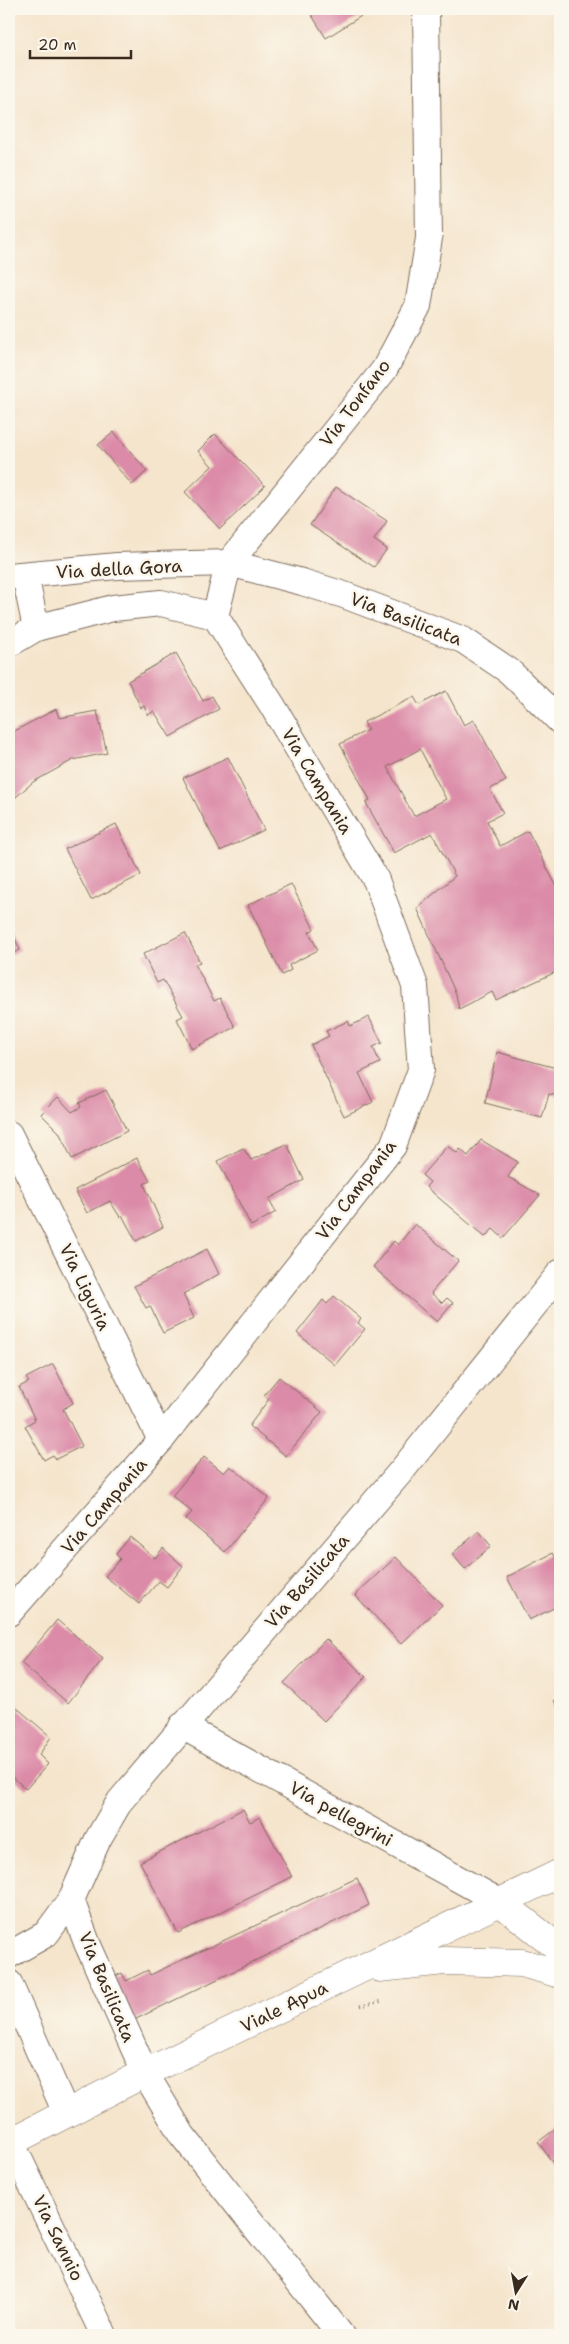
<svg xmlns="http://www.w3.org/2000/svg" width="569" height="2344" viewBox="0 0 569 2344" font-family="'Shantell Sans',sans-serif">
	<style>
		.building { fill: #db8aa7; fill-rule: evenodd }
		.lines { fill: none; stroke-linecap: round; stroke-linejoin: round }
		.street-casing { stroke: #7c6b5b; stroke-width: 28 }
		.secondary-casing { stroke: #7c6b5b; stroke-width: 29 }
		.path { stroke: #7c6b5b; stroke-width: 3; stroke-dasharray: 1 4; stroke-linecap: butt }
		.street { stroke: #fff; stroke-width: 26 }
		.secondary { stroke: #fff; stroke-width: 28 }
		.labels { text-anchor: middle; stroke-width: 5; stroke-linejoin: round; paint-order: stroke }
		.street-label { font-size: 18px; fill: #3b2a1e; stroke: #fbf7ec }
	</style>
	<rect width="100%" height="100%" fill="#fbf7ec"/>
	<filter id="ink" filterUnits="userSpaceOnUse"><feTurbulence type="fractalNoise" baseFrequency=".02" numOctaves="2"/><feDisplacementMap in="SourceGraphic" scale="10" xChannelSelector="R" yChannelSelector="G"/><feConvolveMatrix kernelMatrix="1 2 1 2 8 2 1 2 1" color-interpolation-filters="sRGB"/></filter>
	<filter id="wash" filterUnits="userSpaceOnUse"><feTurbulence type="fractalNoise" baseFrequency=".0096" numOctaves="4" result="noise"/><feDisplacementMap in="SourceGraphic" scale="20" xChannelSelector="R" yChannelSelector="G"/><feGaussianBlur stdDeviation="1.12" result="paint"/><feColorMatrix in="noise" values="0 0 0 0 0 0 0 0 0 0 0 0 0 0 0 0 0 1.4 0 .05"/><feComposite in="paint" operator="in"/></filter>
	<g filter="url(#wash)">
		<rect width="100%" height="100%" fill="#f5e5cd"/>
		<g id="blocks">
			<g class="building">
				<path d="M308 9H368L369 11 326 38Z"/>
				<path d="M114 432 147 471 132 485 98 445Z"/>
				<path d="M215 434 265 486 220 529 185 492 212 466 198 451Z"/>
				<path d="M336 487 387 521 374 540 387 549 374 567 310 525Z"/>
				<path d="M176 653 203 701 212 696 219 709 170 737 154 711 148 715 144 706 141 708 128 681Z"/>
				<path d="M446 691 464 725 474 720 506 781 490 789 503 813 487 821 500 846 528 831 560 893V970L496 1000 492 992 459 1009 456 994 417 908 455 876 432 833 394 853 366 803 370 800 340 744 368 730 364 722 414 697 419 705ZM420 749 446 799 414 816 387 767Z"/>
				<path d="M56 709 59 718 97 711 107 753 73 760 33 782 9 803V734Z"/>
				<path d="M228 757 264 830 220 851 183 778Z"/>
				<path d="M116 824 141 875 91 900 65 849Z"/>
				<path d="M291 884 314 929 309 932 318 950 289 965 291 970 282 975 248 905Z"/>
				<path d="M9 925 20 950 9 956Z"/>
				<path d="M185 933 200 962 195 964 214 1001 220 998 235 1027 192 1049 177 1019 183 1016 163 980 157 983 143 954Z"/>
				<path d="M369 1017 382 1043 373 1047 380 1063 359 1073 373 1102 344 1116 311 1045 329 1036 326 1031 348 1021 350 1026Z"/>
				<path d="M497 1052 560 1069 559 1096 549 1094 542 1118 485 1103Z"/>
				<path d="M106 1090 127 1131 72 1159 59 1132 41 1114 58 1097 72 1112 81 1107 79 1103Z"/>
				<path d="M481 1140 518 1162 508 1177 540 1195 503 1238 493 1229 485 1237 426 1187 430 1182 422 1175 447 1146 457 1153 460 1149 468 1156Z"/>
				<path d="M287 1144 304 1180 269 1199 276 1212 251 1226 218 1161 243 1148 251 1160Z"/>
				<path d="M137 1158 150 1181 144 1184 163 1227 136 1241 122 1215 120 1217 110 1201 87 1213 75 1190Z"/>
				<path d="M415 1224 458 1261 431 1293 442 1303 447 1298 453 1303 437 1322 373 1267 394 1241 398 1245Z"/>
				<path d="M207 1249 219 1274 183 1294 194 1318 163 1333 150 1306 146 1308 134 1286Z"/>
				<path d="M334 1296 361 1319 358 1323 365 1329 335 1365 297 1333 323 1300 327 1304Z"/>
				<path d="M53 1364 73 1403 63 1409 82 1446 56 1459 53 1455 44 1460 25 1426 35 1420 19 1387 29 1382 26 1378Z"/>
				<path d="M279 1377 322 1412 286 1456 249 1426 269 1399 264 1395Z"/>
				<path d="M204 1457 224 1473 230 1466 269 1498 225 1552 186 1519 192 1512 172 1496Z"/>
				<path d="M479 1531 491 1546 465 1569 452 1554Z"/>
				<path d="M130 1537 155 1558 163 1548 183 1566 167 1587 159 1581 139 1604 105 1576 120 1559 116 1554Z"/>
				<path d="M553 1553 557 1560 560 1559V1605L529 1620 507 1577Z"/>
				<path d="M396 1557 442 1605 401 1644 355 1595Z"/>
				<path d="M57 1620 103 1659 68 1703 21 1663Z"/>
				<path d="M326 1639 366 1677 324 1721 284 1683Z"/>
				<path d="M560 1697V1713L554 1700Z"/>
				<path d="M9 1701 51 1737 39 1755 48 1764 26 1789 9 1774Z"/>
				<path d="M243 1809 250 1822 260 1817 292 1877 178 1933 140 1862Z"/>
				<path d="M357 1878 369 1905 132 2021 113 1977 122 1973 126 1981 148 1970 150 1975Z"/>
				<path d="M558 2127 560 2130V2173L538 2142Z"/>
			</g>
		</g>
	</g>
	<g filter="url(#ink)">
		<use href="#blocks" fill-opacity="0" stroke="#7c6b5b" stroke-width="1"/>
		<g class="lines">
			<g class="street-casing">
				<g id="street">
					<path d="M25 575 36 628"/>
					<path d="M9 576 117 566 229 563 302 582 344 595 463 640 509 671 560 721"/>
					<path d="M9 644 36 628 113 608 161 603 215 616"/>
					<path d="M9 1134 161 1440"/>
					<path d="M9 1613 161 1440 393 1146 421 1070 415 986 376 880 272 705 215 616 229 563 384 370 418 306 429 238 426 9"/>
					<path d="M182 1726 500 1902"/>
					<path d="M71 1900 87 1943 145 2073 182 2135 341 2335"/>
					<path d="M9 1955 46 1934 71 1900 98 1839 120 1801 403 1469 560 1273"/>
					<path d="M9 1983 66 2113"/>
					<path d="M11 2142 104 2335"/>
				</g>
			</g>
			<g class="secondary-casing">
				<g id="secondary">
					<path d="M500 1902 560 1949"/>
					<path d="M380 1968 444 1961 522 1963 560 1974"/>
					<path d="M9 2143 145 2073 560 1873"/>
				</g>
			</g>
			<path class="path" d="M360 2006 383 2001"/>
			<use href="#street" class="street"/>
			<use href="#secondary" class="secondary"/>
		</g>
	</g>
	<g class="labels">
		<g class="street-label">
			<text transform="translate(355 403) rotate(-53)" y="6">Via Tonfano</text>
			<text transform="translate(119 569) rotate(-3)" y="6">Via della Gora</text>
			<text transform="translate(406 619) rotate(21)" y="6">Via Basilicata</text>
			<text transform="translate(317 781) rotate(59)" y="6">Via Campania</text>
			<text transform="translate(356 1190) rotate(-53)" y="6">Via Campania</text>
			<text transform="translate(85 1287) rotate(64)" y="6">Via Liguria</text>
			<text transform="translate(104 1506) rotate(-49)" y="6">Via Campania</text>
			<text transform="translate(307 1581) rotate(-49)" y="6">Via Basilicata</text>
			<text transform="translate(341 1814) rotate(29)" y="6">Via pellegrini</text>
			<text transform="translate(107 1987) rotate(67)" y="6">Via Basilicata</text>
			<text transform="translate(284 2007) rotate(-26)" y="6">Viale Apua</text>
			<text transform="translate(58 2238) rotate(64)" y="6">Via Sannio</text>
		</g>
	</g>
	<rect width="569" height="2344" fill="none" stroke="#fbf7ec" stroke-width="30"/>
	<g transform="translate(516 2292) rotate(191)" stroke="#fbf7ec" stroke-width="4" paint-order="stroke">
	<path d="M0-4L9 19L0 12L-9 19Z" fill="#3b2a1e"/>
	<text y="-8" font-size="14" font-weight="bold" text-anchor="middle" fill="#3b2a1e">N</text>
	</g>
	<path d="M30 50v8h101v-8" fill="none" stroke="#3b2a1e" stroke-width="2.5"/>
	<text x="38" y="50" font-size="15" fill="#3b2a1e" stroke="#fbf7ec" stroke-width="4" paint-order="stroke">20 m</text>
</svg>
